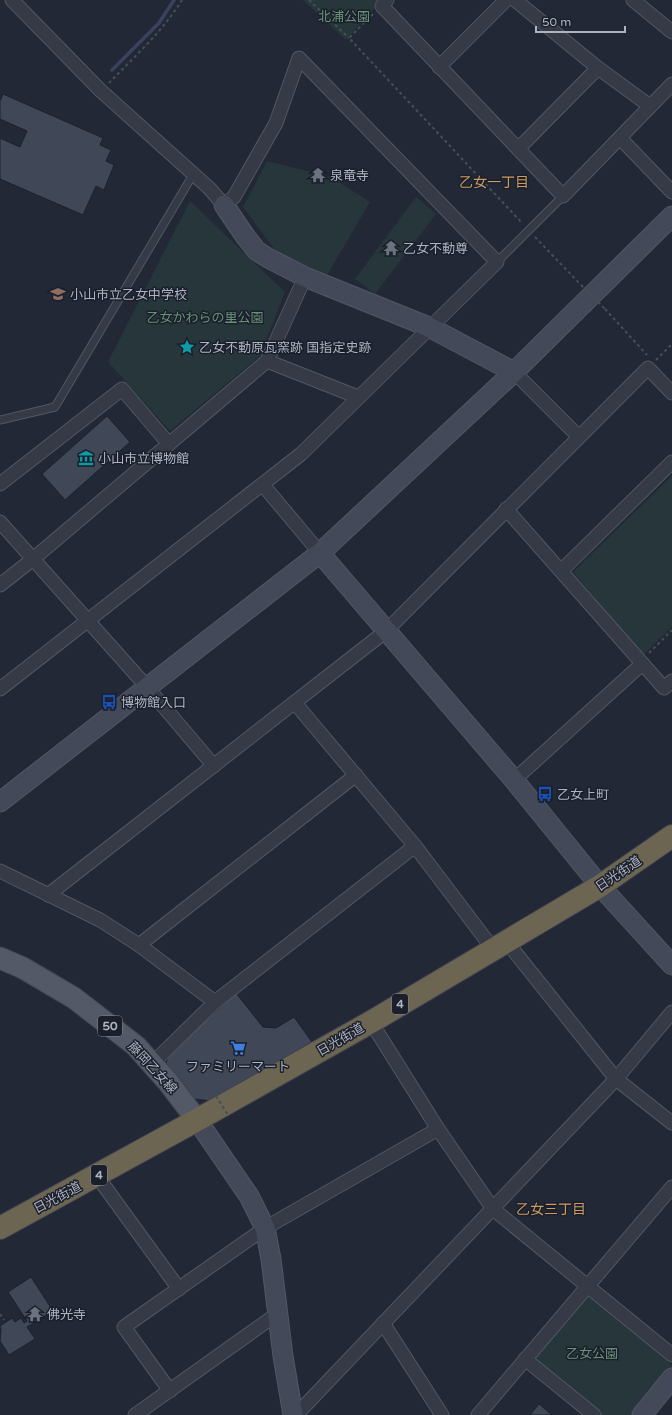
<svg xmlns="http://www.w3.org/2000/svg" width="672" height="1415" viewBox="0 0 672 1415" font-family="'Varela Round','Noto Sans JP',sans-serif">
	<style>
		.green { fill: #26363a }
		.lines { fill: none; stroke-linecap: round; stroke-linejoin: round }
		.stream { stroke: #38435e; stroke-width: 3.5 }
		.building { fill: #404757; stroke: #1c212d }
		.lane-casing { stroke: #525764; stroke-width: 9 }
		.street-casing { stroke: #525764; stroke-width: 15 }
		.secondary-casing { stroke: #525764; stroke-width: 21 }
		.primary-casing { stroke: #3e4350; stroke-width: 23 }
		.highway-casing { stroke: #3f4451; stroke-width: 24 }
		.path { stroke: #435156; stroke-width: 2; stroke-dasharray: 3 3; stroke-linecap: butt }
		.lane { stroke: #353a46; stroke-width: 7 }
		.street { stroke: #353a46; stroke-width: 13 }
		.secondary { stroke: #434959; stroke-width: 19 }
		.primary { stroke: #535966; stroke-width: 21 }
		.highway { stroke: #6c6552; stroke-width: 22 }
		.path-bridge { stroke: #435156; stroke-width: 2; stroke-dasharray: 3 3; stroke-linecap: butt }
		.labels { text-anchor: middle; stroke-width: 3; stroke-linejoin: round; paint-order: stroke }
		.shield { fill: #1a1f2b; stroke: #828795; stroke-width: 1 }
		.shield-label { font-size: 12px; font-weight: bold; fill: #afb4c3 }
		.park-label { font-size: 13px; fill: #699277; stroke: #1a1f2b }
		.poi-label { font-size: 13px; fill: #afb4c3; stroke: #1a1f2b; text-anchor: start }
		.street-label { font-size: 13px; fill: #afb4c3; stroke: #1a1f2b }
		.neighbourhood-label { font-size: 14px; fill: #cb9c62; stroke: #1a1f2b }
	</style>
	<rect width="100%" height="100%" fill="#222836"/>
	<g class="green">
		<path d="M303 0H382L346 40Z"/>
		<path d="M267 161 331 177 370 202 326 277 277 253 243 207Z"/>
		<path d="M416 197 436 214 375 294 355 279Z"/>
		<path d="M190 201 285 292 260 356 170 431 108 362Z"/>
		<path d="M672 476V627L643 655 573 572Z"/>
		<path d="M586 1293 672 1365V1369L634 1415H601L532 1357Z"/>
	</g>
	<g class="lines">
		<path class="stream" d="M112 70 159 23 174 0"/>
	</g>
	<g class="building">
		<path d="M3 94 103 138 100 145 111 150 106 161 114 165 104 190 96 186 83 215 0 179V138L20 147 27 131 0 119V101Z"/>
		<path d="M107 416 130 442 65 500 42 474Z"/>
		<path d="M236 993 263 1027 276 1028 294 1017 312 1042 211 1101 194 1099 166 1063 169 1054Z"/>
		<path d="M31 1277 53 1311 27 1327 35 1339 9 1355 0 1341 1 1330 0 1326 12 1318 15 1322 21 1318 24 1323 27 1321 8 1292Z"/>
		<path d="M539 1404 552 1415H530Z"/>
	</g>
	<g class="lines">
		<g class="lane-casing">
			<g id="lane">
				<path d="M497 262 563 196"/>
				<path d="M0 420 55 407 194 173"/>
			</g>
		</g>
		<g class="street-casing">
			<g id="street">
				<path d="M387 0 382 6 563 196 672 84"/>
				<path d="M515 0 598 68 650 106"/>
				<path d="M633 0 672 32"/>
				<path d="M439 67 506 0"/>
				<path d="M620 138 672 192"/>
				<path d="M518 149 598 68"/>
				<path d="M267 361 358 397"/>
				<path d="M514 372 578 436"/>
				<path d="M0 484 122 389 169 444"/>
				<path d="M263 485 320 553"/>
				<path d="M506 509 664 688 672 681"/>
				<path d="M0 522 147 687 214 766"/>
				<path d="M561 571 672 462"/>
				<path d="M0 585 33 559 267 361 305 277"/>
				<path d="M0 689 301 454 497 262 299 58 276 123 234 197 224 205 209 188 101 91 12 0"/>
				<path d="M295 703 415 846 493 949"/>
				<path d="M514 780 642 664"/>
				<path d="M0 871 100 920 139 945 215 1002"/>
				<path d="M48 895 386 631 648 368 672 393"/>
				<path d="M506 941 616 1079 672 1123"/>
				<path d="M139 945 356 775"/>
				<path d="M371 1022 438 1129 493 1209 672 1355"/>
				<path d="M153 1063 215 1002 415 846"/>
				<path d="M97 1176 179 1289"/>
				<path d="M383 1323 442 1415"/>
				<path d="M525 1359 594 1415"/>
				<path d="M170 1391 124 1327 265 1228 438 1129"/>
				<path d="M135 1415 277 1314"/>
				<path d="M296 1415 616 1079 672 1012"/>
				<path d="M478 1415 672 1187"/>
			</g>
		</g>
		<g class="secondary-casing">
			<g id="secondary">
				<path d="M224 205 245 236 257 251 268 258 305 277 429 327 514 372"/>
				<path d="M320 553 514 780 600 886 672 965"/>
				<path d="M0 802 320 553 514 372 672 216"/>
				<path d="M197 1120 249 1196 265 1228 271 1259 283 1356 293 1415"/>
				<path d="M642 1415 672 1378"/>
			</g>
		</g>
		<g class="primary-casing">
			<path id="primary" d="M0 958 23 968 74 998 136 1046 168 1082 197 1120"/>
		</g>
		<g class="highway-casing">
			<path id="highway" d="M0 1228 197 1120 371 1022 600 886 672 836"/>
		</g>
		<g class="path">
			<path d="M309 0 349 38"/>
			<path d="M373 14 349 38 522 223"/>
			<path d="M109 83C134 57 163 31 182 0"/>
			<path d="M535 237 581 285"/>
			<path d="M605 309 647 355"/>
			<path d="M656 360 672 344"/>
			<path d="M649 653 672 630"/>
			<path d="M0 1314 4 1320"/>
		</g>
		<use href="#lane" class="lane"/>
		<use href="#street" class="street"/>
		<use href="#secondary" class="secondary"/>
		<use href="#primary" class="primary"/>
		<use href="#highway" class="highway"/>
		<g class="path-bridge">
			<path d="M581 285 605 309"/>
			<path d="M216 1096 228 1115"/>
		</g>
	</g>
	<defs>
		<g id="temple-bare" transform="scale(1.2)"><path d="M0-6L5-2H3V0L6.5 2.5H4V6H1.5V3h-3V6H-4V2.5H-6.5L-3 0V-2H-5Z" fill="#6b7280" stroke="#1a1f2b" stroke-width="2.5" paint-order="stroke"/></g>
		<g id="school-bare" transform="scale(1.2)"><path d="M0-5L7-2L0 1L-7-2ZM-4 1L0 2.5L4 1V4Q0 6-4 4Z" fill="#8d6e63" stroke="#1a1f2b" stroke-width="2.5" paint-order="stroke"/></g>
		<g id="sight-bare" transform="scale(1.2)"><path d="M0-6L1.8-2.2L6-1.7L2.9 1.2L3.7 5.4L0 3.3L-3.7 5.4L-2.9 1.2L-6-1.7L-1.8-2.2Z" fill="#0f9aa8" stroke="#1a1f2b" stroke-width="2.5" paint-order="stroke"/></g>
		<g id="museum-bare" transform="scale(1.2)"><path d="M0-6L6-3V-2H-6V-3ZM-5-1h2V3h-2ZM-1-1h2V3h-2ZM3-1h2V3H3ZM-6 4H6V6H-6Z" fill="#0f9aa8" stroke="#1a1f2b" stroke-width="2.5" paint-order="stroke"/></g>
		<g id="bus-bare" transform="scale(1.2)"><path d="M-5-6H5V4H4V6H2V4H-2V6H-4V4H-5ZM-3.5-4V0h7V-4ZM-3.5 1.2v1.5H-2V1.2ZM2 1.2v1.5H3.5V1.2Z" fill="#1a4fb4" stroke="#1a1f2b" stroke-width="2.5" paint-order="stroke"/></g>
		<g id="supermarket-bare" transform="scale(1.2)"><path d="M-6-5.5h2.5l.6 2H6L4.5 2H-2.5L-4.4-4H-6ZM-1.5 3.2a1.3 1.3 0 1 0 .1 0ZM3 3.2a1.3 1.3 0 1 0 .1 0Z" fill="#3f7fe0" stroke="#1a1f2b" stroke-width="2.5" paint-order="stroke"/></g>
	</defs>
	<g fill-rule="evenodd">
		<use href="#temple-bare" x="318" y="175"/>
		<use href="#temple-bare" x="391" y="248"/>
		<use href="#school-bare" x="58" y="294"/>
		<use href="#sight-bare" x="187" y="347"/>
		<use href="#museum-bare" x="86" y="458"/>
		<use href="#bus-bare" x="109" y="702"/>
		<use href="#bus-bare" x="545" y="794"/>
		<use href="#supermarket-bare" x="238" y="1048"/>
		<use href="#temple-bare" x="35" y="1314"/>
	</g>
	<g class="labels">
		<g class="shield">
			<rect x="392" y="994" width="16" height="20" rx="3"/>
			<rect x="98" y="1016" width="24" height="20" rx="3"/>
			<rect x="91" y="1165" width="16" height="20" rx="3"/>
		</g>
		<g class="shield-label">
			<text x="400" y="1008">4</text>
			<text x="110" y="1030">50</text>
			<text x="99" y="1179">4</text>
		</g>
		<g class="park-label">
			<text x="344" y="21">北浦公園</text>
			<text x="205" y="322">乙女かわらの里公園</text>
			<text x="592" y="1358">乙女公園</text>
		</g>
		<g class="poi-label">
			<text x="330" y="180">泉竜寺</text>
			<text x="403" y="253">乙女不動尊</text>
			<text x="70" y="299">小山市立乙女中学校</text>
			<text x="199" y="352">乙女不動原瓦窯跡 国指定史跡</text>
			<text x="98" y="463">小山市立博物館</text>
			<text x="121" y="707">博物館入口</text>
			<text x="557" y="799">乙女上町</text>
			<text x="238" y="1071" text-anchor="middle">ファミリーマート</text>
			<text x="47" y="1319">佛光寺</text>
		</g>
		<g class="street-label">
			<text transform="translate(618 873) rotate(-34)" y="5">日光街道</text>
			<text transform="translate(340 1039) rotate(-30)" y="5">日光街道</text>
			<text transform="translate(153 1067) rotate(47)" y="5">藤岡乙女線</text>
			<text transform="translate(57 1197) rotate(-28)" y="5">日光街道</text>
		</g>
		<g class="neighbourhood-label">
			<text x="494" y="187">乙女一丁目</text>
			<text x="551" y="1214">乙女三丁目</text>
		</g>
	</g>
	<path d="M536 26v6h89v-6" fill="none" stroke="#afb4c3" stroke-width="2"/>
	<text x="542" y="26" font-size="12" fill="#afb4c3" stroke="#1a1f2b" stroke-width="3" paint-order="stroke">50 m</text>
</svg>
